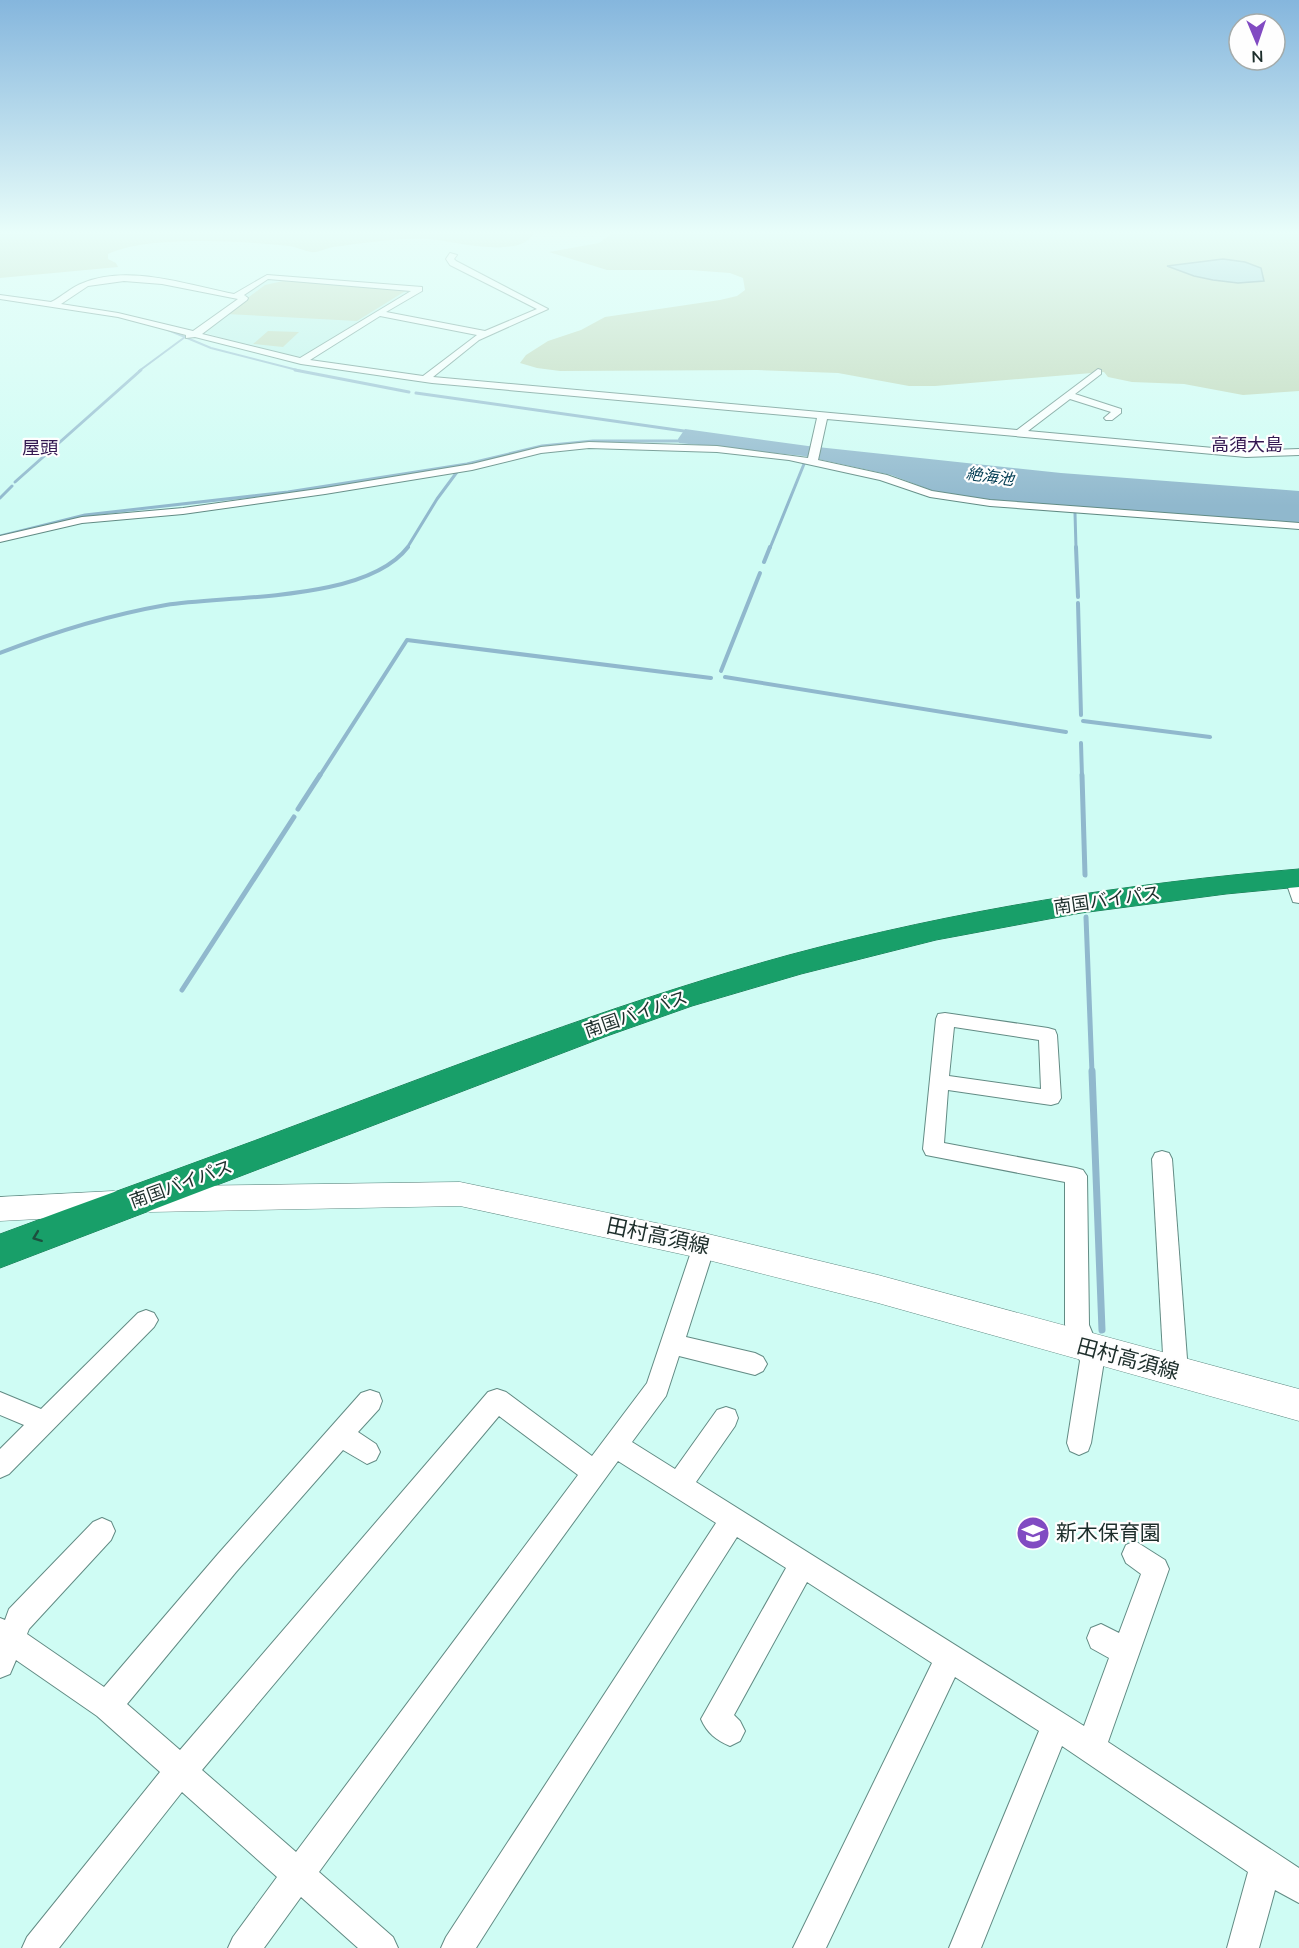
<svg xmlns="http://www.w3.org/2000/svg" width="1299" height="1948" viewBox="0 0 1299 1948" font-family="Mulish,'Noto Sans JP',sans-serif">
	<style>
		.built { fill: #bbf1e8 }
		.green { fill: #bdd4b3 }
		.water { fill: #90b8cd }
		.lines { fill: none; stroke-linecap: round; stroke-linejoin: round }
		.stream-far4 { stroke: #90b8cd; stroke-width: 2 }
		.stream-far3 { stroke: #90b8cd; stroke-width: 3 }
		.stream-far2 { stroke: #90b8cd; stroke-width: 4 }
		.stream-far1 { stroke: #90b8cd; stroke-width: 5 }
		.stream { stroke: #90b8cd; stroke-width: 7 }
		.building { fill: #97c9d0; stroke: #578187; stroke-width: 1.5 }
		.street-casing { stroke: #628b84; stroke-width: 2 }
		.secondary-casing { stroke: #628b84; stroke-width: 1 }
		.highway-casing { stroke: #1a7753; stroke-width: 1 }
		.street { fill: #fff; fill-rule: evenodd }
		.secondary { fill: #fff; fill-rule: evenodd }
		.highway { fill: #189f69; fill-rule: evenodd }
		.oneway { stroke: #1c503e }
		.labels { text-anchor: middle; stroke-width: 4.5; stroke-linejoin: round; paint-order: stroke }
		.far-water-label { font-size: 16px; font-style: italic; fill: #043e54; stroke: #fefefe }
		.far-quarter-label { font-size: 18px; fill: #331851; stroke: #fefefe }
		.street-label { font-size: 18px; fill: #1d2e2b; stroke: #fefefe }
		.near-street-label { font-size: 21px; fill: #1d2e2b; stroke: #fefefe }
		.near-poi-label { font-size: 21px; fill: #1d2e2b; stroke: #fefefe; text-anchor: start }
	</style>
	<rect width="100%" height="100%" fill="#cffcf4"/>
	<path class="built" d="M264 278 414 289 304 357 266 351 202 332 246 297 243 294Z"/>
	<g class="green">
		<path d="M0 234H533C521 258 459 243 438 240 405 236 366 243 333 247 326 248 318 253 311 252 304 251 297 247 289 246 244 241 148 235 108 254V259L116 263 118 267 0 278Z"/>
		<path d="M611 234H1299V391L1243 395 1184 384 1132 382 1108 377 1104 372 935 386H909L838 373 757 370 560 371 537 368 520 363 526 355 548 341 581 330 605 317 720 300 737 296 745 290 743 278 730 273 690 270H607L549 252 599 243Z"/>
		<path d="M283 281 407 290 357 321 226 314 265 285Z"/>
		<path d="M268 331 299 332 283 347 253 344Z"/>
	</g>
	<path class="water" d="M685 429 808 446 1061 473 1299 491V524L1006 502 941 494 891 475 804 456 679 443 678 439Z"/>
	<g class="lines">
		<g class="stream-far4">
			<path d="M168 330 211 348 301 371"/>
			<path d="M139 371 185 337"/>
		</g>
		<g class="stream-far3">
			<path d="M295 370 409 392"/>
			<path d="M416 393 684 431"/>
			<path d="M15 482 141 370"/>
			<path d="M0 498 12 486"/>
			<path d="M1075 513 1076 548"/>
			<path d="M0 536 85 515 288 492 467 464 542 446 593 441H684"/>
			<path d="M407 548 437 499 457 472"/>
			<path d="M770 548 804 464"/>
		</g>
		<g class="stream-far2">
			<path d="M1076 547 1078 597"/>
			<path d="M764 562 770 547"/>
			<path d="M1078 603 1081 715"/>
			<path d="M0 653C54 632 109 615 166 605 230 595 366 602 408 547"/>
			<path d="M721 671 760 573"/>
			<path d="M725 677 1066 732"/>
			<path d="M1083 721 1210 737"/>
			<path d="M1081 743 1082 777"/>
			<path d="M319 777 407 640 711 678"/>
		</g>
		<g class="stream-far1">
			<path d="M1082 775 1085 875"/>
			<path d="M298 809 320 775"/>
			<path d="M1086 917 1092 1073"/>
			<path d="M182 990 294 817"/>
		</g>
		<path class="stream" d="M1092 1071 1102 1330"/>
	</g>
	<path class="building" d="M1223 259 1245 262 1261 268 1264 281 1238 283 1213 280 1194 276 1167 266Z"/>
	<g class="lines">
		<g class="street-casing">
			<g id="street">
				<path d="M450 253 457 255 454 259 456 261 548 309 479 340 433 377 1017 430 1098 369 1101 370V374L1075 394 1121 409V413L1112 420H1106L1104 418 1111 412 1070 399 1028 431 1246 451 1299 449V455L1246 457 827 419 818 460 887 475 932 491 990 500 1299 523V529L990 506 930 497 880 480 789 460 717 452 589 448 541 453 472 470 325 494 183 514 82 523 0 542V536L82 517 183 508 325 488 472 464 541 447 589 442 717 446 808 458 817 418 432 383 301 364 195 337 186 338V335L118 317 0 299V295L51 302C62 297 71 287 83 283 129 264 187 285 234 294L267 275 422 287V291L386 312 485 331 537 309 450 265 446 259ZM268 279 411 291 300 358 202 334 247 300 248 298 244 295ZM124 281 162 284 238 299 193 331 118 313 61 304 88 286ZM380 316 477 335 423 376 310 360Z"/>
				<path d="M1293 874 1299 876V903L1293 902 1285 879 1287 875Z"/>
				<path d="M945 1013 1048 1028 1055 1030 1057 1035 1061 1098 1058 1103 1051 1105 948 1090 944 1143 1076 1168 1083 1170 1087 1176 1089 1325 1104 1361 1091 1443 1088 1451 1079 1455 1070 1451 1067 1443 1080 1361 1065 1325V1182L926 1155 923 1149 936 1019 938 1014ZM954 1027 1039 1040 1041 1089 949 1076Z"/>
				<path d="M1162 1151 1169 1153 1172 1159 1188 1372 1184 1380 1176 1383 1168 1380 1164 1372 1152 1159 1155 1153Z"/>
				<path d="M704 1237 712 1240 715 1246 686 1337 755 1353 763 1357 767 1364 763 1371 755 1375 679 1356 666 1396 632 1442 675 1469 717 1410 726 1407 735 1410 738 1418 735 1426 696 1482 1084 1726 1109 1658 1091 1648 1087 1638 1091 1628 1101 1624 1119 1633 1141 1574 1126 1563 1122 1554 1126 1545 1135 1541 1165 1560 1169 1569 1108 1742 1299 1868V1903L1275 1890 1259 1948H1227L1248 1872 1062 1746 981 1948H949L1039 1731 955 1677 826 1948H793L932 1663 807 1582 734 1715 740 1721 745 1731 740 1741 730 1746C716 1740 707 1733 701 1719L786 1568 737 1537 476 1948H441L446 1937 716 1523 618 1461 319 1872 393 1937 398 1948H358L301 1897 264 1948H228L233 1937 277 1877 182 1792 59 1948H22L27 1937 160 1772 97 1716 16 1660 10 1674 0 1678V1618L5 1620 9 1609 93 1522 102 1518 111 1522 115 1531 111 1540 29 1629 27 1634 104 1687 218 1554 361 1393 370 1390 379 1393 382 1401 379 1409 358 1432 376 1444 380 1452 376 1460 367 1464 343 1450 236 1572 127 1704 180 1750 488 1392 497 1389 506 1392 592 1456 647 1383 693 1246 696 1240ZM499 1416 578 1475 296 1852 202 1770Z"/>
				<path d="M146 1310 154 1313 158 1320 154 1327 9 1474 0 1478V1449L24 1425 0 1415V1392L41 1409 138 1313Z"/>
			</g>
		</g>
		<g class="secondary-casing">
			<g id="secondary">
				<path d="M460 1182 704 1233 878 1275 1299 1389V1421L878 1303 704 1259 460 1206 150 1212 139 1209 135 1200 139 1191 150 1188 180 1186Z"/>
				<path d="M114 1191 125 1194 129 1203 125 1212 114 1215 0 1221V1197Z"/>
			</g>
		</g>
		<g class="highway-casing">
			<path id="highway" d="M1299 869V887L1226 894 1081 913 936 940 801 974 692 1006 607 1036 0 1268V1234C113 1192 226 1152 339 1109 488 1053 636 997 789 955 957 910 1127 883 1299 869Z"/>
		</g>
		<use href="#street" class="street"/>
		<use href="#secondary" class="secondary"/>
		<use href="#highway" class="highway"/>
	</g>
	<defs><path id="oneway-chevron" d="M-2-3.5L2.5 0L-2 3.5" fill="none" stroke-width="1.6" stroke-linecap="round" stroke-linejoin="round" transform="scale(1.5)"/></defs>
	<use class="oneway" href="#oneway-chevron" transform="translate(37 1237) rotate(159)"/>
	<linearGradient id="sky" x2="0" y2="1"><stop stop-color="#85b6dd"/><stop offset="0.46" stop-color="#e9fefa"/><stop offset="1" stop-color="#e9fefa" stop-opacity="0"/></linearGradient>
	<rect width="1299" height="506" fill="url(#sky)"/>
	<defs>
		<g id="school-disc" transform="scale(1.725)"><circle r="9.5" fill="#814bc2" stroke="#fefefe"/><path d="M0-5L7-2L0 1L-7-2ZM-4 1L0 2.5L4 1V4Q0 6-4 4Z" fill="#fff"/></g>
	</defs>
	<g fill-rule="evenodd">
		<use href="#school-disc" x="1033" y="1533"/>
	</g>
	<g class="labels">
		<g class="far-water-label">
			<text transform="translate(990 476) rotate(8)" y="6">絶海池</text>
		</g>
		<g class="far-quarter-label">
			<text x="1247" y="451">高須大島</text>
			<text x="40" y="454">屋頭</text>
		</g>
		<g class="street-label">
			<text transform="translate(1107 900) rotate(-8)" y="6">南国バイパス</text>
			<text transform="translate(636 1014) rotate(-19)" y="6">南国バイパス</text>
			<text transform="translate(181 1184) rotate(-20)" y="6">南国バイパス</text>
		</g>
		<g class="near-street-label">
			<text transform="translate(658 1236) rotate(12)" y="7">田村高須線</text>
			<text transform="translate(1128 1359) rotate(15)" y="7">田村高須線</text>
		</g>
		<g class="near-poi-label">
			<text x="1056" y="1540">新木保育園</text>
		</g>
	</g>
	<g transform="translate(1257 42) rotate(178)"><circle r="28" fill="#fefefe" stroke="#a4abaa" stroke-width="1.5"/>
	<path d="M0-4.5L10 22L0 15L-10 22Z" fill="#814bc2"/>
	<text y="-9" font-size="16" font-weight="bold" text-anchor="middle" fill="#1d2e2b">N</text>
	</g>
</svg>
